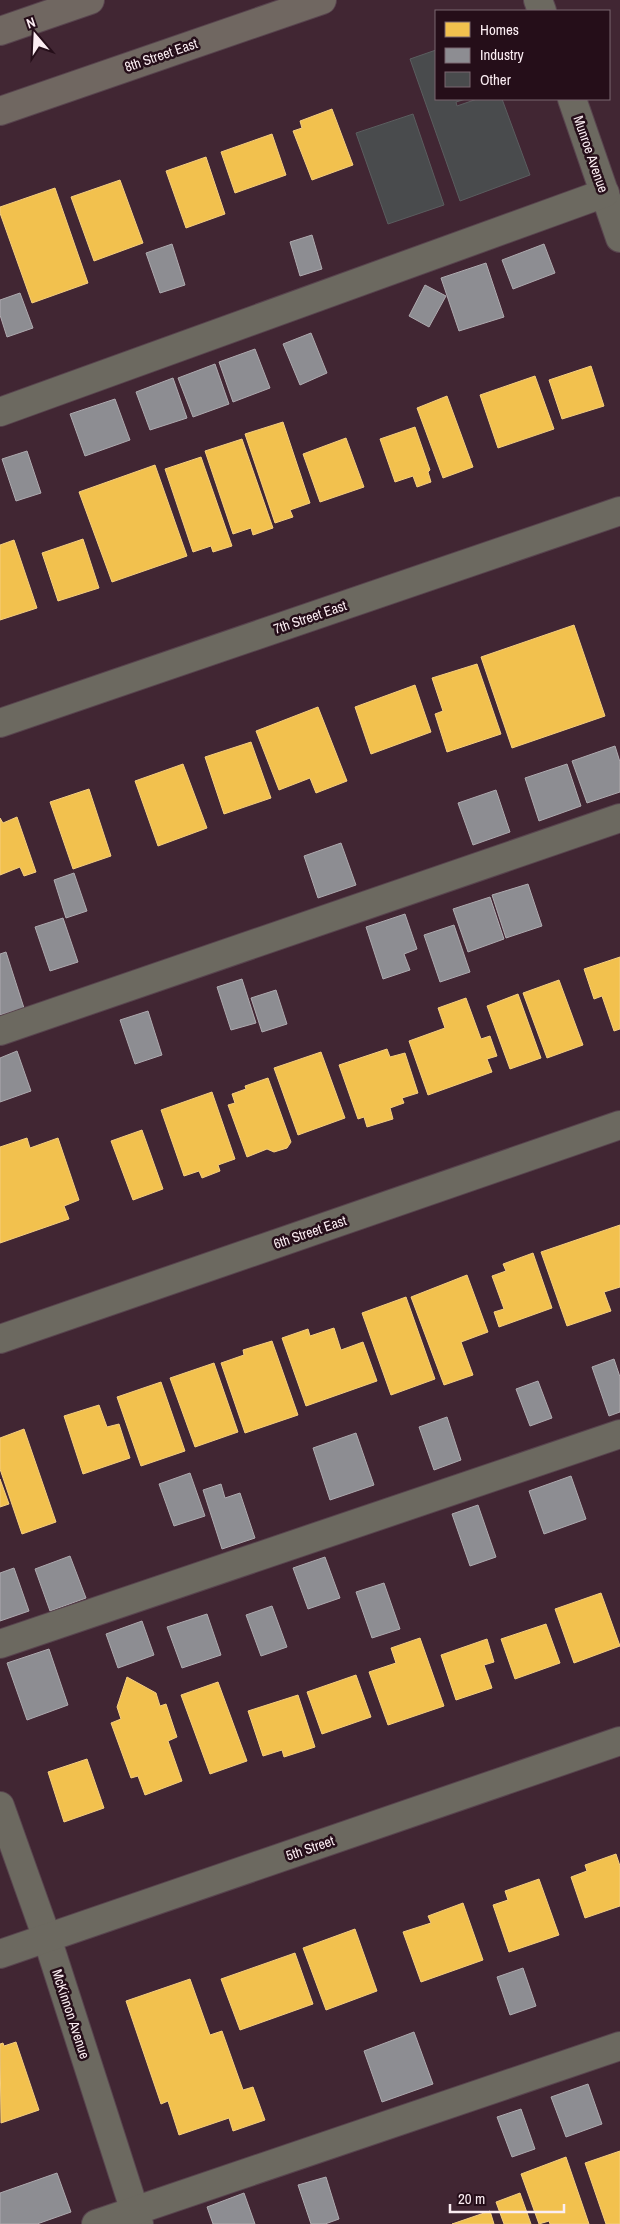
<svg xmlns="http://www.w3.org/2000/svg" width="620" height="2224" viewBox="0 0 620 2224" font-family="'Archivo Narrow',sans-serif">
	<style>
		.homes { fill: #f2c14e; stroke: #f5ce7f }
		.industry { fill: #8d8d92; stroke: #aeaaaf }
		.building { fill: #494b4d; stroke: #5b5d5f }
		.lines { fill: none; stroke-linecap: round; stroke-linejoin: round }
		.minor-casing { stroke: #58444e; stroke-width: 30 }
		.major-casing { stroke: #58444e; stroke-width: 30 }
		.minor { stroke: #6c6960; stroke-width: 28 }
		.major { stroke: #706761; stroke-width: 28 }
		.labels { text-anchor: middle; stroke-width: 5; stroke-linejoin: round; paint-order: stroke }
		.street-label { font-size: 14px; fill: #fbedf2; stroke: #250e19 }
	</style>
	<rect width="100%" height="100%" fill="#412633"/>
	<g class="homes">
		<path d="M332 109 353 165 312 180 293 131 302 128 300 121Z"/>
		<path d="M272 134 286 175 235 193 221 152Z"/>
		<path d="M206 157 225 214 186 228 166 171Z"/>
		<path d="M120 180 143 243 94 261 71 197Z"/>
		<path d="M55 188 88 283 32 303 0 213V207Z"/>
		<path d="M591 366 604 406 562 419 549 380Z"/>
		<path d="M535 376 554 429 498 448 480 395Z"/>
		<path d="M447 396 473 467 443 478 417 408Z"/>
		<path d="M283 422 310 503 290 510 293 517 275 523 245 434Z"/>
		<path d="M415 427 430 470 428 472 431 482 417 487 413 476 395 482 380 439Z"/>
		<path d="M346 438 364 487 320 502 303 454Z"/>
		<path d="M242 439 273 528 253 535 251 528 233 534 205 451Z"/>
		<path d="M201 457 232 546 213 552 211 546 193 552 165 469Z"/>
		<path d="M155 465 187 556 112 582 79 492Z"/>
		<path d="M83 539 99 588 58 601 42 553Z"/>
		<path d="M14 540 37 608 0 620V545Z"/>
		<path d="M574 625 605 716 512 748 481 657Z"/>
		<path d="M477 664 501 734 447 752 435 714 443 711 432 678Z"/>
		<path d="M415 685 431 732 371 754 355 707Z"/>
		<path d="M318 707 347 781 316 793 310 778 279 790 256 731Z"/>
		<path d="M251 742 271 798 224 814 205 757Z"/>
		<path d="M183 764 207 828 158 846 135 781Z"/>
		<path d="M89 789 111 856 73 869 50 802Z"/>
		<path d="M17 817 36 872 24 876 20 867 0 875V818L3 823Z"/>
		<path d="M620 957V1029L614 1031 602 996 594 999 584 969Z"/>
		<path d="M559 980 583 1045 547 1058 523 993Z"/>
		<path d="M518 994 541 1058 510 1069 487 1006Z"/>
		<path d="M466 998 481 1039 490 1036 497 1056 487 1059 492 1072 428 1095 409 1041 445 1028 438 1008Z"/>
		<path d="M387 1049 390 1057 405 1053 418 1093 402 1098 404 1103 390 1108 393 1119 367 1127 364 1117 358 1119 339 1065Z"/>
		<path d="M321 1052 345 1118 298 1135 274 1068Z"/>
		<path d="M268 1078 291 1142 287 1148 274 1152 267 1149 247 1157 228 1105 235 1103 232 1094 246 1089 245 1086Z"/>
		<path d="M212 1092 235 1159 218 1165 220 1171 202 1178 199 1171 184 1176 161 1110Z"/>
		<path d="M142 1130 163 1189 133 1200 111 1141Z"/>
		<path d="M27 1138 30 1148 58 1138 79 1200 64 1206 69 1219 0 1243V1147Z"/>
		<path d="M620 1225V1287L604 1292 611 1311 567 1326 541 1252Z"/>
		<path d="M533 1253 552 1308 499 1327 494 1312 504 1309 492 1276 506 1271 503 1264Z"/>
		<path d="M467 1275 488 1332 461 1342 473 1375 444 1385 411 1297Z"/>
		<path d="M406 1297 435 1379 391 1395 362 1313Z"/>
		<path d="M334 1328 341 1350 363 1342 377 1381 306 1406 282 1338 308 1329 310 1336Z"/>
		<path d="M272 1341 298 1415 245 1433 221 1363 244 1355 243 1350Z"/>
		<path d="M214 1363 238 1432 195 1447 170 1378Z"/>
		<path d="M161 1382 185 1451 141 1466 117 1397Z"/>
		<path d="M99 1405 107 1427 119 1424 130 1458 83 1474 64 1416Z"/>
		<path d="M24 1429 56 1522 22 1534 0 1469V1438Z"/>
		<path d="M0 1479 9 1504 0 1507Z"/>
		<path d="M601 1593 620 1646 574 1663 555 1609Z"/>
		<path d="M546 1624 560 1663 515 1679 501 1639Z"/>
		<path d="M420 1638 444 1706 388 1725 369 1672 396 1663 391 1648Z"/>
		<path d="M487 1639 494 1662 484 1665 492 1688 456 1700 441 1655Z"/>
		<path d="M356 1675 371 1717 322 1734 307 1692Z"/>
		<path d="M127 1677 156 1693 160 1706 166 1704 177 1737 168 1741 182 1781 145 1795 138 1776 131 1778 111 1723 121 1719 117 1707Z"/>
		<path d="M218 1682 247 1761 210 1774 181 1695Z"/>
		<path d="M298 1695 315 1747 284 1757 282 1750 263 1756 248 1711Z"/>
		<path d="M87 1759 104 1808 64 1822 48 1772Z"/>
		<path d="M616 1854 620 1866V1906L585 1918 571 1877 587 1871 585 1865Z"/>
		<path d="M539 1879 559 1935 509 1952 493 1905 508 1900 505 1891Z"/>
		<path d="M463 1903 483 1960 421 1982 403 1932 431 1923 428 1916Z"/>
		<path d="M355 1929 377 1991 326 2010 303 1948Z"/>
		<path d="M295 1953 313 2004 240 2030 221 1979Z"/>
		<path d="M190 1979 210 2035 222 2031 243 2090 253 2087 265 2120 233 2131 229 2118 179 2135 168 2101 161 2104 126 2001Z"/>
		<path d="M16 2042 39 2110 1 2123 0 2044 3 2043 4 2046Z"/>
		<path d="M620 2151V2224H606L585 2163Z"/>
		<path d="M566 2157 589 2224H550L549 2221 539 2224 521 2174Z"/>
		<path d="M520 2193 531 2224H504L496 2202Z"/>
		<path d="M490 2211 494 2224H452Z"/>
	</g>
	<g class="industry">
		<path d="M312 235 322 269 300 276 290 242Z"/>
		<path d="M172 244 185 285 160 293 146 253Z"/>
		<path d="M544 244 555 273 513 289 502 260Z"/>
		<path d="M486 263 504 317 459 331 441 278Z"/>
		<path d="M425 285 446 296 429 327 409 316Z"/>
		<path d="M20 293 33 328 7 337 0 315V300Z"/>
		<path d="M311 333 327 373 300 385 283 344Z"/>
		<path d="M255 349 270 388 233 402 219 362Z"/>
		<path d="M215 364 229 404 193 417 178 378Z"/>
		<path d="M173 378 187 418 150 430 136 392Z"/>
		<path d="M115 399 130 440 85 456 70 414Z"/>
		<path d="M27 451 41 493 16 501 2 459Z"/>
		<path d="M615 746 620 762V792L587 803 572 761Z"/>
		<path d="M567 764 581 806 539 821 525 778Z"/>
		<path d="M496 790 510 832 473 845 458 803Z"/>
		<path d="M341 843 356 885 318 898 304 856Z"/>
		<path d="M74 873 87 911 66 918 54 880Z"/>
		<path d="M528 884 542 926 506 938 492 895Z"/>
		<path d="M490 897 504 939 468 952 453 909Z"/>
		<path d="M405 914 417 949 404 954 410 970 383 979 366 927Z"/>
		<path d="M63 918 78 962 50 971 35 927Z"/>
		<path d="M454 925 470 972 440 982 424 935Z"/>
		<path d="M6 952 24 1008 0 1015V954Z"/>
		<path d="M242 979 256 1023 231 1030 217 987Z"/>
		<path d="M276 990 287 1024 262 1032 251 998Z"/>
		<path d="M148 1011 162 1055 135 1064 120 1020Z"/>
		<path d="M17 1051 31 1091 0 1102V1058Z"/>
		<path d="M614 1359 620 1377V1412L609 1416 592 1367Z"/>
		<path d="M538 1381 552 1418 530 1426 516 1389Z"/>
		<path d="M447 1417 461 1460 434 1470 419 1427Z"/>
		<path d="M356 1433 374 1485 330 1500 313 1448Z"/>
		<path d="M190 1473 205 1516 174 1526 159 1484Z"/>
		<path d="M571 1476 586 1519 544 1534 529 1491Z"/>
		<path d="M221 1484 225 1498 240 1493 255 1538 222 1549 203 1490Z"/>
		<path d="M478 1505 496 1557 470 1566 452 1514Z"/>
		<path d="M70 1556 86 1598 50 1611 35 1569Z"/>
		<path d="M325 1557 340 1598 308 1609 293 1568Z"/>
		<path d="M14 1568 29 1611 0 1621V1573Z"/>
		<path d="M384 1583 400 1629 372 1638 356 1592Z"/>
		<path d="M272 1606 287 1647 261 1656 246 1615Z"/>
		<path d="M207 1614 221 1655 182 1668 167 1627Z"/>
		<path d="M142 1621 154 1655 118 1668 106 1634Z"/>
		<path d="M49 1649 68 1705 27 1720 7 1663Z"/>
		<path d="M523 1968 536 2006 510 2015 497 1977Z"/>
		<path d="M414 2032 433 2084 382 2102 364 2051Z"/>
		<path d="M588 2084 602 2124 566 2137 551 2097Z"/>
		<path d="M521 2109 535 2149 512 2157 497 2117Z"/>
		<path d="M57 2173 71 2212 37 2224H0V2193Z"/>
		<path d="M326 2177 339 2219 325 2224H311L298 2185Z"/>
		<path d="M244 2193 255 2224H213L207 2207Z"/>
	</g>
	<g class="building">
		<path d="M436 50V99H466L456 102 457 106 477 99H502L530 175 460 201 410 59Z"/>
		<path d="M413 114 444 205 388 224 356 133Z"/>
	</g>
	<g class="lines">
		<g class="minor-casing">
			<g id="minor">
				<path d="M538 0 542 11"/>
				<path d="M572 99 620 238"/>
				<path d="M0 412 605 193"/>
				<path d="M0 723 620 511"/>
				<path d="M0 1031 620 818"/>
				<path d="M0 1339 620 1125"/>
				<path d="M0 1644 620 1434"/>
				<path d="M0 1806 47 1938 139 2224"/>
				<path d="M0 1954 620 1741"/>
				<path d="M96 2224 620 2046"/>
			</g>
		</g>
		<g class="major-casing">
			<g id="major">
				<path d="M0 31 90 0"/>
				<path d="M0 111 322 0"/>
			</g>
		</g>
		<use href="#minor" class="minor"/>
		<use href="#major" class="major"/>
	</g>
	<g class="labels">
		<g class="street-label">
			<text transform="translate(161 55) rotate(-19)" y="5">8th Street East</text>
			<text transform="translate(591 154) rotate(71)" y="5">Munroe Avenue</text>
			<text transform="translate(310 617) rotate(-19)" y="5">7th Street East</text>
			<text transform="translate(310 1232) rotate(-19)" y="5">6th Street East</text>
			<text transform="translate(310 1848) rotate(-19)" y="5">5th Street</text>
			<text transform="translate(71 2014) rotate(72)" y="5">McKinnon Avenue</text>
		</g>
	</g>
	<rect x="435" y="10" width="175" height="90" fill="#250e19" stroke="#7b6770"/>
	<rect x="445" y="22" width="25" height="15" fill="#f2c14e" stroke="#7b6770"/>
	<text x="480" y="35" font-size="15" fill="#fbedf2">Homes</text>
	<rect x="445" y="48" width="25" height="15" fill="#8d8d92" stroke="#7b6770"/>
	<text x="480" y="60" font-size="15" fill="#fbedf2">Industry</text>
	<rect x="445" y="72" width="25" height="15" fill="#494b4d" stroke="#7b6770"/>
	<text x="480" y="85" font-size="15" fill="#fbedf2">Other</text>
	<g transform="translate(35 35) rotate(341)" stroke="#250e19" stroke-width="4" paint-order="stroke">
	<path d="M0-4L9 19L0 12L-9 19Z" fill="#fbedf2"/>
	<text y="-8" font-size="14" font-weight="bold" text-anchor="middle" fill="#fbedf2">N</text>
	</g>
	<path d="M450 2204v8h114v-8" fill="none" stroke="#fbedf2" stroke-width="2.5"/>
	<text x="458" y="2204" font-size="15" fill="#fbedf2" stroke="#250e19" stroke-width="4" paint-order="stroke">20 m</text>
</svg>
